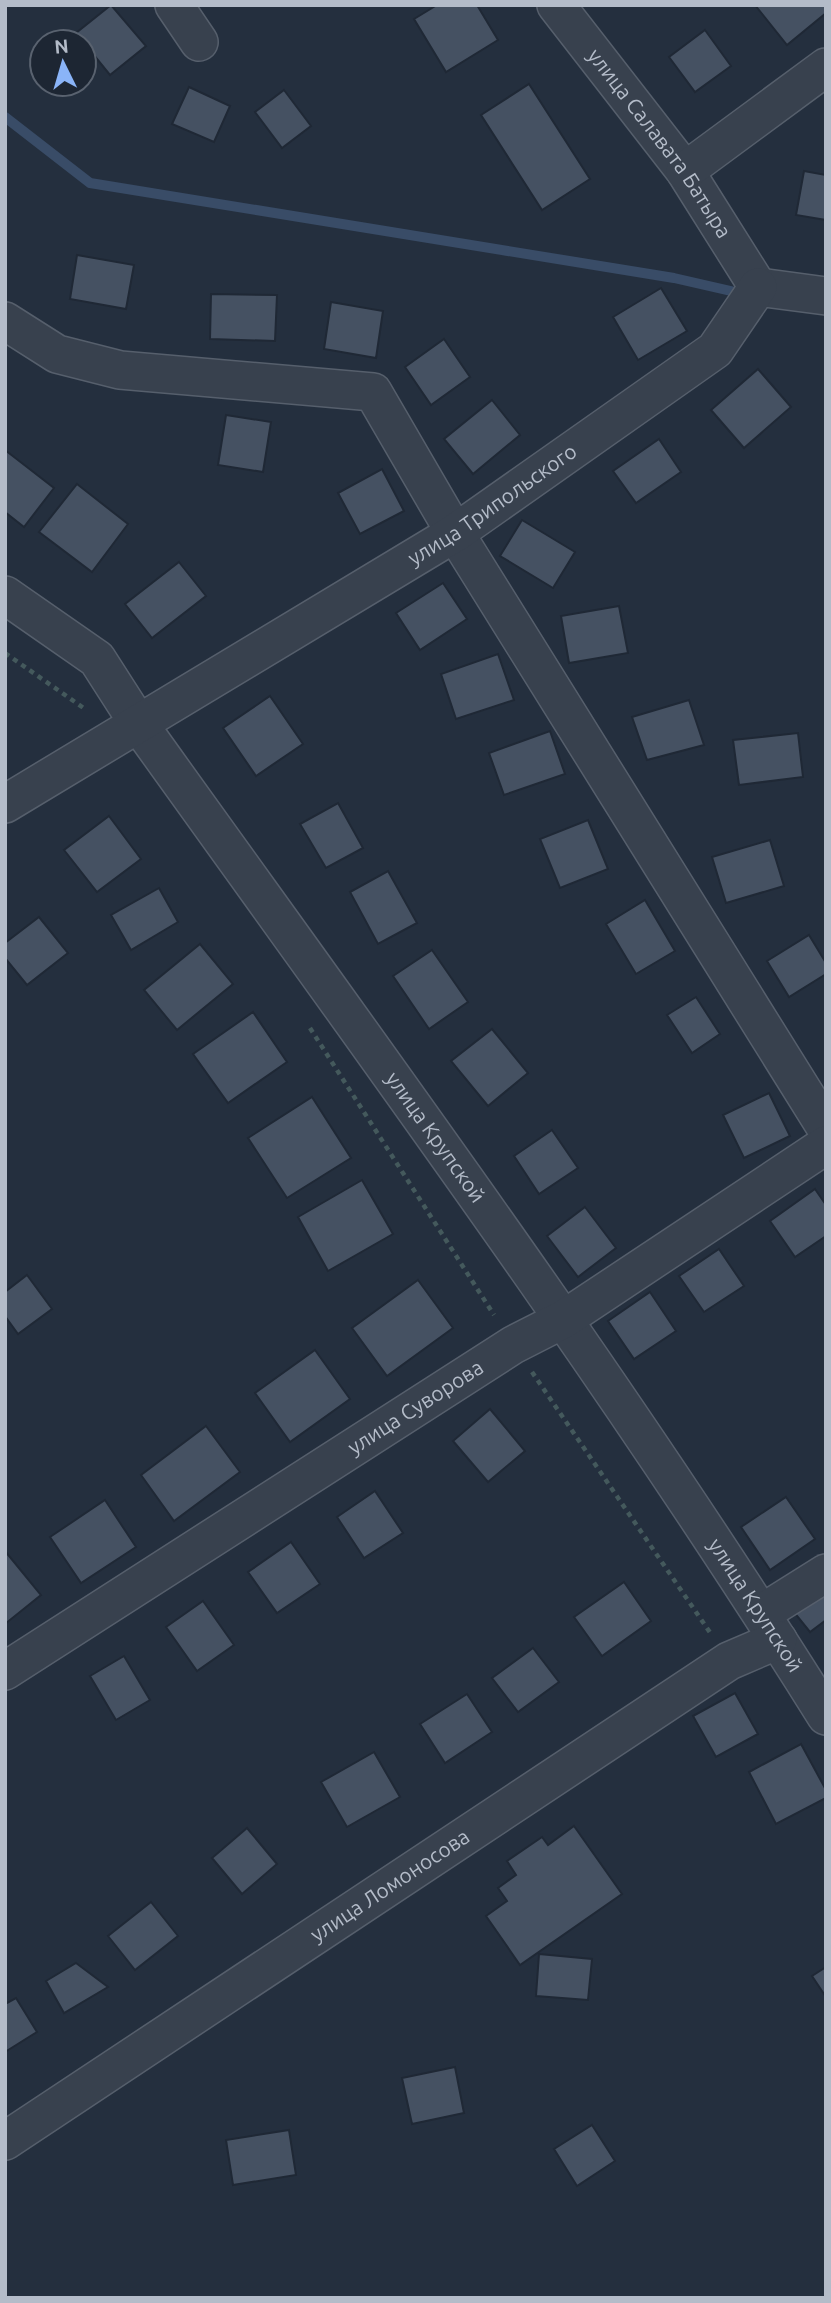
<svg xmlns="http://www.w3.org/2000/svg" width="831" height="2303" viewBox="0 0 831 2303" font-family="Ubuntu,sans-serif">
	<style>
		.lines { fill: none; stroke-linecap: round; stroke-linejoin: round }
		.stream { stroke: #394c67; stroke-width: 10 }
		.building { fill: #455162; stroke: #1f2835; stroke-width: 2 }
		.minor-casing { stroke: #565f6c; stroke-width: 40 }
		.path { stroke: #44595c; stroke-width: 4.5; stroke-dasharray: 5 5; stroke-linecap: butt }
		.minor { stroke: #38414e; stroke-width: 37 }
		.labels { text-anchor: middle; stroke-width: 7; stroke-linejoin: round; paint-order: stroke }
		.street-label { font-size: 21px; fill: #b4bcc9; stroke: #1d2633 }
	</style>
	<rect width="100%" height="100%" fill="#242f3e"/>
	<g class="lines">
		<path class="stream" d="M5 117 90 183 674 278 744 294"/>
	</g>
	<g class="building">
		<path d="M111 5 146 46 110 75 76 33Z"/>
		<path d="M437 5H477L498 40 446 72 414 19Z"/>
		<path d="M755 5H826V13L787 45Z"/>
		<path d="M705 30 731 66 695 92 669 57Z"/>
		<path d="M529 84 590 179 542 210 481 115Z"/>
		<path d="M189 87 230 106 214 142 172 124Z"/>
		<path d="M284 90 311 126 282 148 255 112Z"/>
		<path d="M804 171 826 175V220L796 215Z"/>
		<path d="M77 255 134 265 126 309 70 299Z"/>
		<path d="M661 288 687 331 638 360 613 317Z"/>
		<path d="M211 294 277 295 275 341 210 339Z"/>
		<path d="M331 302 383 311 376 358 324 349Z"/>
		<path d="M444 339 470 377 431 405 405 367Z"/>
		<path d="M758 369 791 407 744 448 711 410Z"/>
		<path d="M492 400 520 435 473 474 444 439Z"/>
		<path d="M226 415 271 422 263 472 218 465Z"/>
		<path d="M659 439 681 472 636 503 613 471Z"/>
		<path d="M5 450 54 488 24 527 5 512Z"/>
		<path d="M382 469 404 511 360 534 338 493Z"/>
		<path d="M77 484 128 524 92 572 39 532Z"/>
		<path d="M522 520 575 552 553 588 500 556Z"/>
		<path d="M179 562 206 596 152 638 125 604Z"/>
		<path d="M443 583 467 619 420 650 396 613Z"/>
		<path d="M619 606 628 653 569 663 561 616Z"/>
		<path d="M498 654 514 700 456 719 441 674Z"/>
		<path d="M270 696 303 744 256 776 223 728Z"/>
		<path d="M689 700 704 745 647 760 632 717Z"/>
		<path d="M550 731 565 774 504 795 489 753Z"/>
		<path d="M798 733 803 777 739 785 733 740Z"/>
		<path d="M338 803 363 848 326 868 300 824Z"/>
		<path d="M109 816 141 859 97 892 64 850Z"/>
		<path d="M588 820 608 869 560 888 540 839Z"/>
		<path d="M770 840 784 886 726 903 712 857Z"/>
		<path d="M388 871 417 923 378 944 350 892Z"/>
		<path d="M159 888 178 922 131 950 111 915Z"/>
		<path d="M645 900 675 951 636 974 606 924Z"/>
		<path d="M39 917 68 953 27 985 5 958V943Z"/>
		<path d="M809 935 826 963V974L789 997 767 961Z"/>
		<path d="M200 944 233 984 177 1030 144 990Z"/>
		<path d="M432 950 468 1002 429 1029 393 976Z"/>
		<path d="M696 997 720 1034 692 1053 667 1015Z"/>
		<path d="M253 1012 287 1062 228 1103 193 1054Z"/>
		<path d="M492 1029 528 1073 488 1106 451 1061Z"/>
		<path d="M769 1093 790 1136 744 1158 723 1115Z"/>
		<path d="M312 1097 351 1158 287 1198 248 1138Z"/>
		<path d="M552 1130 578 1168 539 1194 514 1156Z"/>
		<path d="M362 1180 393 1234 328 1271 298 1217Z"/>
		<path d="M815 1189 826 1205V1236L795 1257 770 1221Z"/>
		<path d="M585 1207 616 1248 578 1277 547 1236Z"/>
		<path d="M719 1249 744 1286 704 1312 679 1276Z"/>
		<path d="M27 1275 52 1309 18 1334 5 1316V1292Z"/>
		<path d="M418 1280 453 1328 387 1376 352 1328Z"/>
		<path d="M650 1292 676 1331 634 1359 608 1321Z"/>
		<path d="M315 1350 350 1399 290 1442 255 1393Z"/>
		<path d="M490 1409 525 1451 488 1482 453 1441Z"/>
		<path d="M206 1426 240 1472 174 1521 141 1475Z"/>
		<path d="M375 1491 403 1533 364 1558 337 1517Z"/>
		<path d="M786 1497 815 1539 770 1570 741 1527Z"/>
		<path d="M105 1500 136 1547 81 1583 50 1537Z"/>
		<path d="M291 1542 320 1584 277 1613 248 1572Z"/>
		<path d="M5 1551 41 1595 5 1624Z"/>
		<path d="M624 1582 651 1621 602 1656 574 1617Z"/>
		<path d="M818 1584 826 1595V1620L810 1632 789 1606Z"/>
		<path d="M203 1601 234 1645 197 1671 166 1627Z"/>
		<path d="M533 1648 559 1682 518 1712 492 1678Z"/>
		<path d="M124 1656 150 1700 116 1720 90 1676Z"/>
		<path d="M735 1693 758 1734 716 1757 693 1716Z"/>
		<path d="M467 1694 492 1732 445 1763 420 1724Z"/>
		<path d="M801 1744 826 1790V1798L776 1824 749 1772Z"/>
		<path d="M374 1752 400 1797 347 1827 321 1782Z"/>
		<path d="M574 1826 622 1894 520 1965 486 1916 507 1901 498 1888 516 1875 507 1861 542 1837 548 1845Z"/>
		<path d="M247 1828 277 1864 242 1894 212 1858Z"/>
		<path d="M151 1902 178 1936 135 1970 108 1936Z"/>
		<path d="M539 1954 592 1959 588 2000 536 1996Z"/>
		<path d="M76 1963 108 1987 64 2013 46 1981Z"/>
		<path d="M826 1967V1997L812 1976Z"/>
		<path d="M16 1998 37 2032 5 2052V2004Z"/>
		<path d="M455 2067 464 2113 412 2124 402 2078Z"/>
		<path d="M592 2125 615 2161 577 2186 554 2149Z"/>
		<path d="M289 2130 296 2175 233 2185 226 2140Z"/>
	</g>
	<g class="lines">
		<g class="minor-casing">
			<g id="minor">
				<path d="M174 5 199 42"/>
				<path id="s1" d="M556 5 685 171 758 287"/>
				<path d="M685 171 826 67"/>
				<path d="M758 287 826 296"/>
				<path d="M5 321 57 354 120 370 373 392 455 533 826 1128"/>
				<path id="s2" d="M5 595 97 659 138 723C372 1050 612 1374 826 1716"/>
				<path id="s3" d="M5 804 455 533 715 350 758 287"/>
				<path d="M762 1613 826 1573"/>
				<path id="s4" d="M5 1671 513 1345 564 1319 826 1145"/>
				<path id="s5" d="M5 2141 729 1661 778 1640"/>
			</g>
		</g>
		<g class="path">
			<path d="M5 653 85 709"/>
			<path d="M310 1028 494 1315"/>
			<path d="M532 1372 711 1634"/>
		</g>
		<use href="#minor" class="minor"/>
	</g>
	<g class="labels">
		<g class="street-label">
			<text dy="7" stroke="none"><textPath href="#s1" startOffset="173">улица Салавата Батыра</textPath></text>
			<text dy="7" stroke="none"><textPath href="#s3" startOffset="572">улица Трипольского</textPath></text>
			<text dy="7" stroke="none"><textPath href="#s2" startOffset="698">улица Крупской</textPath></text>
			<text dy="7" stroke="none"><textPath href="#s4" startOffset="488">улица Суворова</textPath></text>
			<text dy="7" stroke="none"><textPath href="#s2" startOffset="1265">улица Крупской</textPath></text>
			<text dy="7" stroke="none"><textPath href="#s5" startOffset="462">улица Ломоносова</textPath></text>
		</g>
	</g>
	<rect width="831" height="2303" fill="none" stroke="#b4bcc9" stroke-width="14"/>
	<g transform="translate(63 63) rotate(355)"><circle r="33" fill="#1d2633" stroke="#59626f" stroke-width="2"/>
	<path d="M0-5L12 26L0 18L-12 26Z" fill="#8ab4f8"/>
	<text y="-10" font-size="19" font-weight="bold" text-anchor="middle" fill="#b4bcc9">N</text>
	</g>
</svg>
